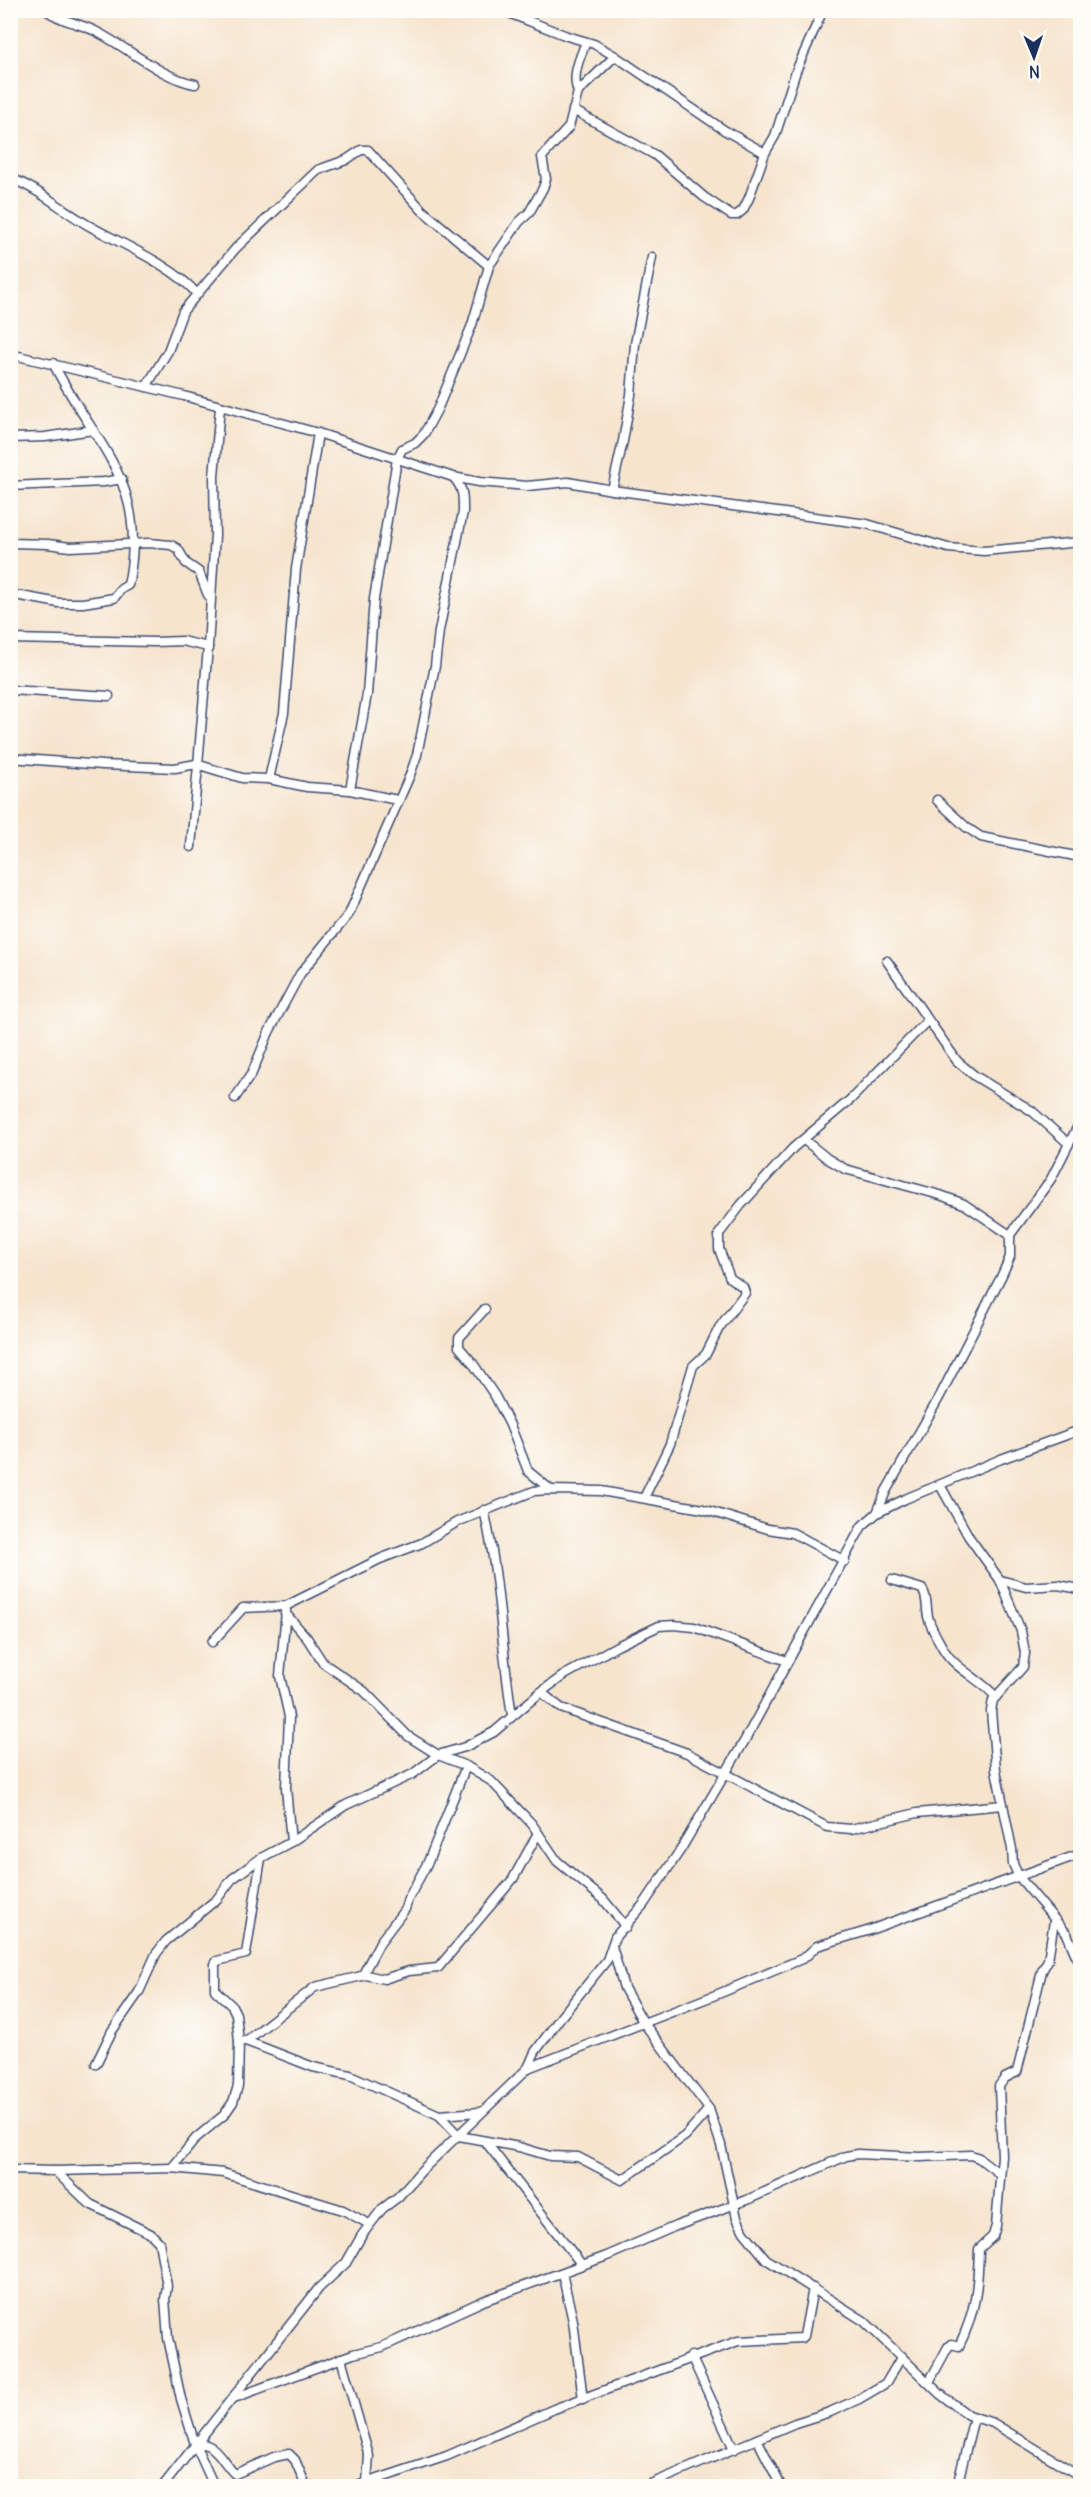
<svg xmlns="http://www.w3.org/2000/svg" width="1091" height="2497" viewBox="0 0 1091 2497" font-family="Delius,sans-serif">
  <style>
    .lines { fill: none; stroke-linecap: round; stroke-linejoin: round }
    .minor-casing { stroke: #3c4a6f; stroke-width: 11 }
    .minor { stroke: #fff; stroke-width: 8 }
  </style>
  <rect width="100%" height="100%" fill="#fdfcf7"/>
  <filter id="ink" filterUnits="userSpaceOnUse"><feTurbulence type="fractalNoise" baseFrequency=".0167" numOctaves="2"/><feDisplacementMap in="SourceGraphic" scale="12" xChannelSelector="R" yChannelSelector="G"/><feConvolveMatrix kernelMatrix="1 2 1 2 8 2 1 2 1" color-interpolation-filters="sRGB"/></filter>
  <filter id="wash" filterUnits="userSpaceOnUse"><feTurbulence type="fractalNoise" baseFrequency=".008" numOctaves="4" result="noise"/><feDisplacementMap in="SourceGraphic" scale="24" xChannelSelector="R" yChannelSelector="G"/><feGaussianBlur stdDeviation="1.35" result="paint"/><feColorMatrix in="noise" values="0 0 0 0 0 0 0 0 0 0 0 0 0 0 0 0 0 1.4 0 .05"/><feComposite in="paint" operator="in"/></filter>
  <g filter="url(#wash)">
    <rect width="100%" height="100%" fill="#f6e4cd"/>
  </g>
  <g filter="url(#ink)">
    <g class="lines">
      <defs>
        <g id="minor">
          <path d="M46,10c16,12 34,13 51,22 31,16 65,46 98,52"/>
          <path d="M501,10l66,26 27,8 21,12 109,74 41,23"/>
          <path d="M578,92c-7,-17 2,-34 8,-50"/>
          <path d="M573,110l82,45 49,42 27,18h6l6,-5 6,-12 16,-45 10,-17 21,-65 27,-61"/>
          <path d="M10,178c29,11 51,31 76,46 33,19 87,41 111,70"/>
          <path d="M10,354l174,42 134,37 135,44 26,5 48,4 41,-4 44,8 255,34 81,24 36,3 96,-9"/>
          <path d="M146,387l22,-36 15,-40 53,-63 82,-78 28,-10 15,-10h7l54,60 67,56"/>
          <path d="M10,438l35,-1 48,-7"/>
          <path d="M10,486l94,-4 18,-3"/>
          <path d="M612,490l11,-49 8,-46 4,-51 17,-87"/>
          <path d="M10,543l38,1 22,3 79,-4 22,2 7,4 8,14 13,9 9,23"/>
          <path d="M10,594l49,9h24l31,-5 7,-9 7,-4c22,-104 -33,-138 -75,-222"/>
          <path d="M10,639l145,3 27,-1 26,6"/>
          <path d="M10,690l99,6"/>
          <path d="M10,758l93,7 72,3 21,-4 46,14 27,1 38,8 43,3 47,10"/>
          <path d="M269,779l15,-66 12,-144 22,-136"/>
          <path d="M350,790l17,-96 7,-95 23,-140 5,-10 13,-6 9,-9 14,-26 34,-83 17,-59 30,-44 10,-9 14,-25 3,-9 -4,-22 27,-30 9,-35 37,-36"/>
          <path d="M937,800l29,27 15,10 99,20"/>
          <path d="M191,847l17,-200 7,-112 -1,-59 6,-69"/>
          <path d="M887,961l70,100 18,15 57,35 36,32"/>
          <path d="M235,1098l17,-25 17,-41 31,-58 49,-60 61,-139 7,-20 18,-89 4,-35 24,-119c0,-14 1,-24 -10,-35"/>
          <path d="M804,1140l24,19 17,10 95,26 24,9 46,31"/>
          <path d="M485,1309l-26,29v9l13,15 23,34 15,29 18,46 23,19"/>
          <path d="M940,1485l29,52 31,43 21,51 4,22 -2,14 -30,33 -2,11 5,59 16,79 1,15 6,13 48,57 13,31"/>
          <path d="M644,1498l26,-54 23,-78 13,-12 13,-26 26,-35 -2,-6 -13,-9 -11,-29v-15l22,-29 52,-57 58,-49 77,-79"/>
          <path d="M484,1510c16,68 17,137 28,205"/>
          <path d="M877,1513l28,-14 96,-40 79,-29"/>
          <path d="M892,1580l30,9c7,10 3,20 7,31 3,10 10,21 15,30 12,20 37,29 52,47"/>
          <path d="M1000,1580l26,7 32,-2 22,4"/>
          <path d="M286,1611l-6,65 9,41 -3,71 5,54"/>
          <path d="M285,1613l22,25 16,25 41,28 44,45 30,19 28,11 25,15 41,43 25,37 46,38 23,28"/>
          <path d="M212,1642l31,-34 43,-2 94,-47 42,-16 35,-21 77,-31 17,-1 50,1 102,18 65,20 25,4 52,28"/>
          <path d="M541,1692l20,16 126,45 140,74 24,2 66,-16 86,-8"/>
          <path d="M612,1946l12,42 19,34 66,87 12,36 16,73 7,14 22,27 98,62 76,73 28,21 25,8 87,53"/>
          <path d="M362,1976l18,-34 25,-33 3,-10 20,-37 38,-96"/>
          <path d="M239,2041h7l67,26 37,8 89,40 20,21 60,11 31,9 28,1 44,23 63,-44 24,-27"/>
          <path d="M246,2041l69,-54 51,-12 18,4 25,-8 29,-3 75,-89 25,-46"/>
          <path d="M96,2064l16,-33 27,-39 17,-38 10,-13 51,-42 15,-20 29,-21 30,-16 55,-37 67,-31 25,-19 27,-8 29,-15 47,-40 22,-16 54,-30 42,-20 15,-1 20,2 93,34"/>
          <path d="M528,2068l195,-76 81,-34 13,-12 50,-15 213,-77"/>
          <path d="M439,2115l41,-3"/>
          <path d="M485,2141l97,124"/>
          <path d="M172,2168l24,-30 28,-23 9,-13 5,-16 1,-45 -3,-27 -4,-8 -17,-16v-26l2,-3 29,-7 15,-96"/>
          <path d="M10,2170l45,1 117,-3 51,5 120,37 26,14"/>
          <path d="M55,2171l35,33 61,30 8,8 8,44 -2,13 3,39 13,61 14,45 19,42"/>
          <path d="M562,2273l11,48 10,78"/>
          <path d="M691,2356l43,93"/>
          <path d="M341,2358l28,98 -2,26"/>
          <path d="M929,2382l19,-35 3,-3 8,2c17,-34 19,-61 20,-97l14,-13 3,-10 6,-70 -3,-70 6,-8 12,-6 25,-101 6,-11 6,-39"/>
          <path d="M234,2398l119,-44 29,-7 101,-46 124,-45 69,-30 73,-27 97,-43 12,-2 62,3 51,-2 8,3 21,16"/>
          <path d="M757,2439l24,47"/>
          <path d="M195,2444c22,-3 27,19 40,30l39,-17 15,-3 6,6 11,26"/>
          <path d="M163,2486l156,-198 27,-25 16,-28 20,-26 16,-12 23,-26 107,-103 7,-16 25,-34 47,-58 8,-23 29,-33 37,-55 64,-109 117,-214 15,-13 9,-22 54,-95 62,-121 8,-18v-22l41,-56 29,-57"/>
          <path d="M357,2486l90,-30 107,-47 184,-68 64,-3 2,-2 9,-48"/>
          <path d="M646,2486l149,-63 35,-11 29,-13 27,-16 16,-27"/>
          <path d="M957,2486l17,-69"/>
        </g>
      </defs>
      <!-- minor casing -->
      <use href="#minor" class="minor-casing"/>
      <!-- minor -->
      <use href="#minor" class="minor"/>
    </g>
  </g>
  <!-- margin -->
  <rect width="1091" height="2497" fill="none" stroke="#fdfcf7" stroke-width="36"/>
  <!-- north arrow -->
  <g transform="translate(1034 57) rotate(178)" stroke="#fdfcf7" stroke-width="4.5" paint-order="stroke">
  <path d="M0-4.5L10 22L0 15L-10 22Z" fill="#1b2f5e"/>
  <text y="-9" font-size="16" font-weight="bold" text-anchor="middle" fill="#1b2f5e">N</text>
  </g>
</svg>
